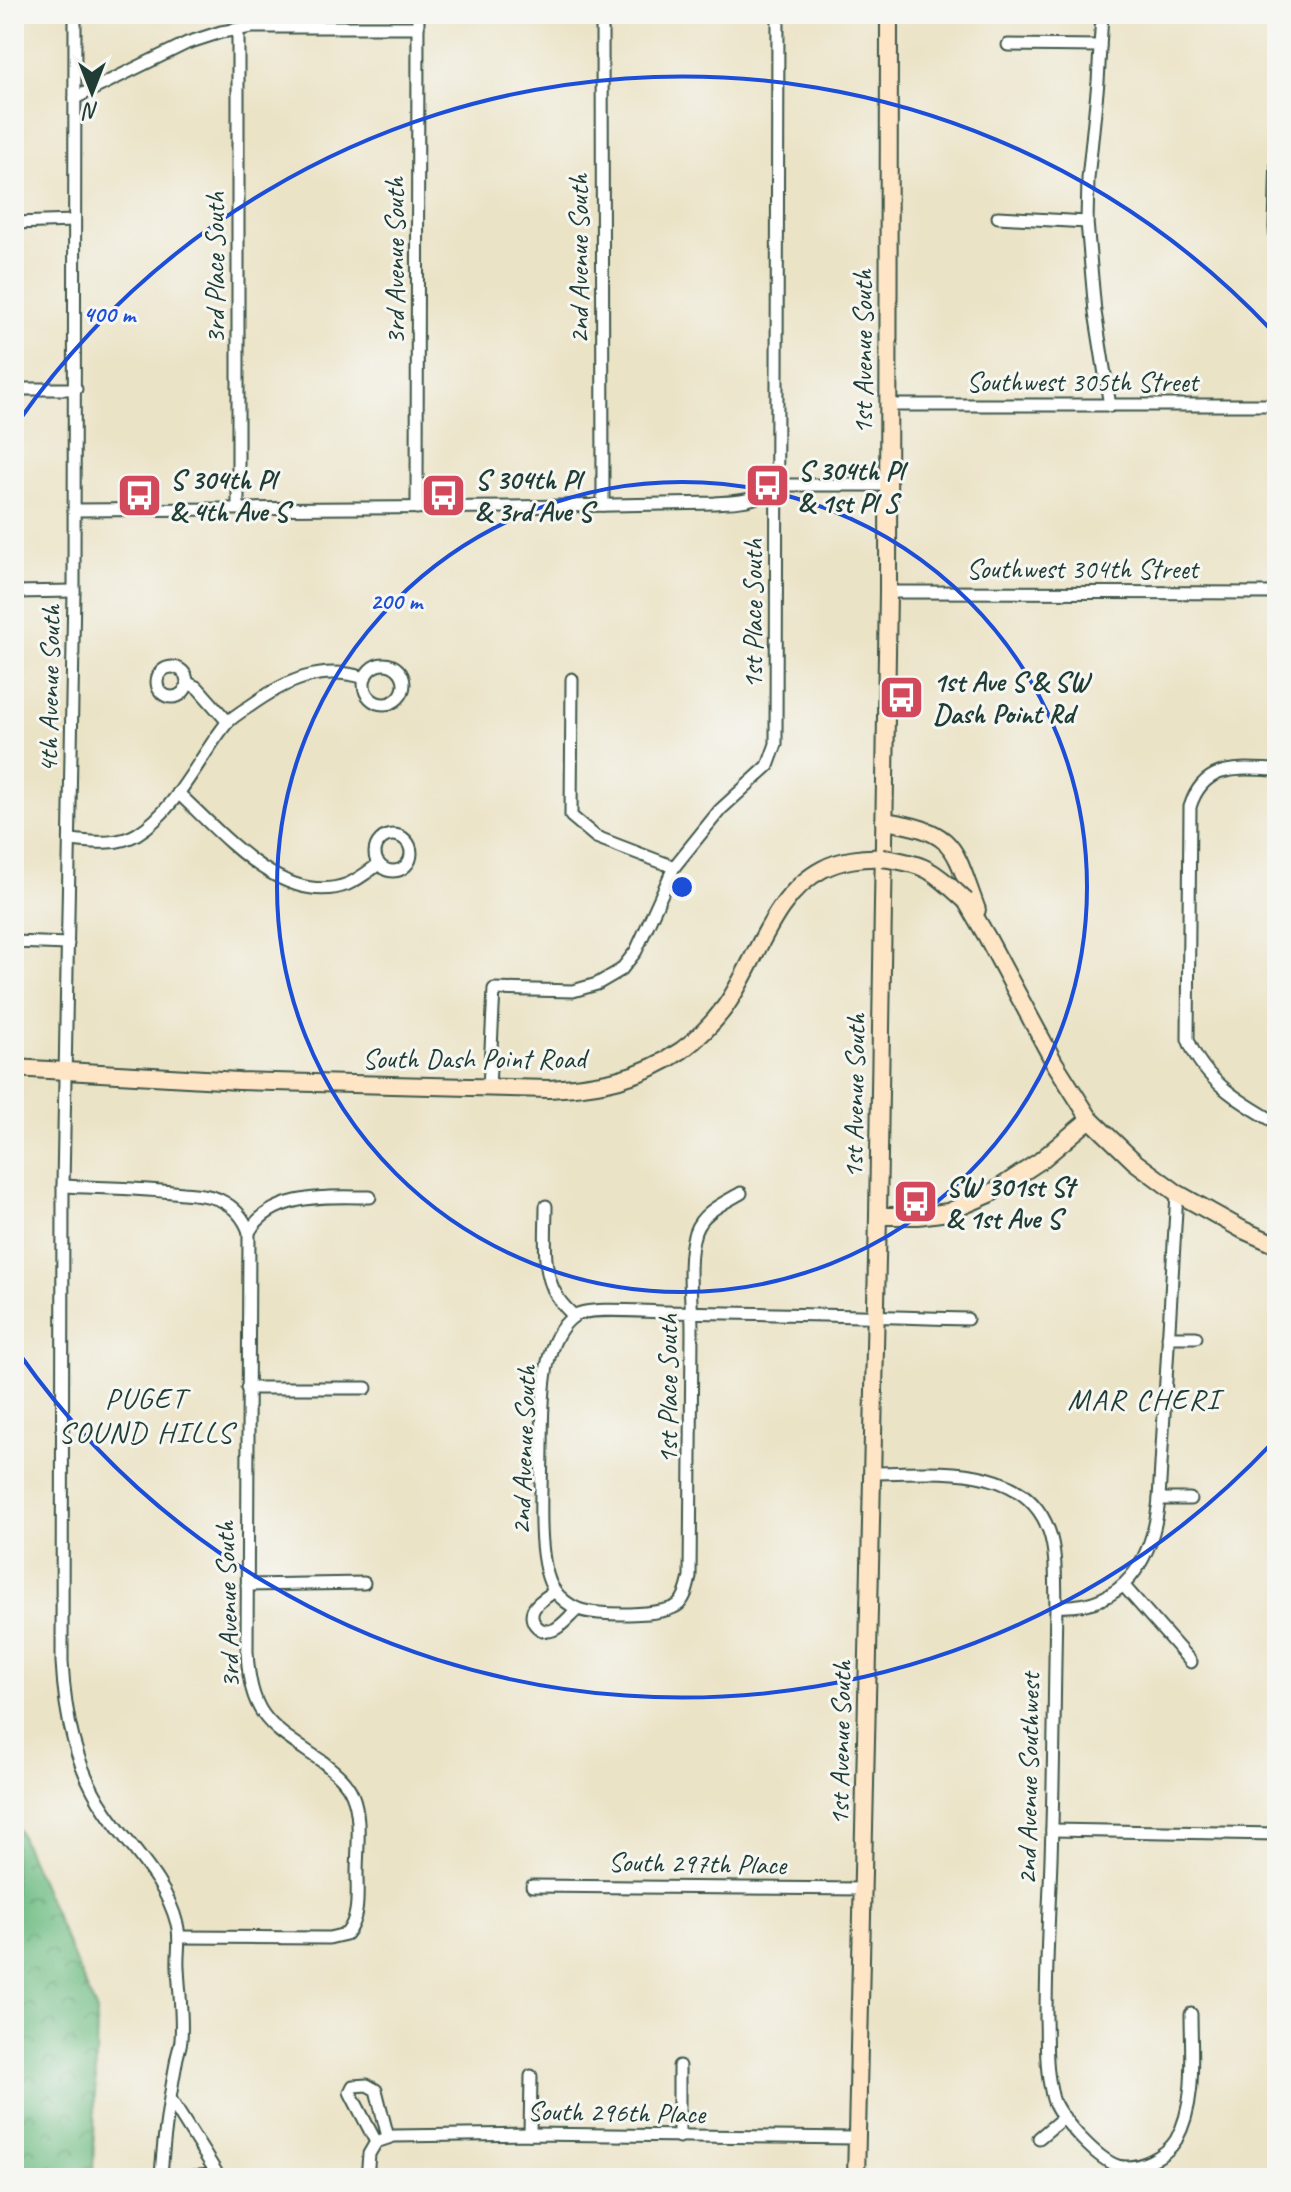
<svg xmlns="http://www.w3.org/2000/svg" width="1291" height="2192" viewBox="0 0 1291 2192" font-family="Caveat,sans-serif">
  <style>
    .forest { fill: url(#forest-crowns); stroke: #487e5d; stroke-width: 2 }
    .lines { fill: none; stroke-linecap: round; stroke-linejoin: round }
    .street-casing { stroke: #3e564a; stroke-width: 15 }
    .secondary-casing { stroke: #3e564a; stroke-width: 20 }
    .street { stroke: #fff; stroke-width: 11 }
    .secondary { stroke: #fde5c5; stroke-width: 16 }
    .secondary-bridge-casing { stroke: #3e564a; stroke-width: 20; stroke-linecap: butt }
    .secondary-bridge { stroke: #fde5c5; stroke-width: 16 }
    .ring { fill: none; stroke: #1d4ed8; stroke-width: 4 }
    .labels { text-anchor: middle; dominant-baseline: central; stroke-width: 6; stroke-linejoin: round; paint-order: stroke }
    .street-label { font-size: 28px; fill: #1f3d34; stroke: #f6f6f2 }
    .poi-label { font-size: 28px; font-weight: bold; fill: #1f3d34; stroke: #f6f6f2; text-anchor: start }
    .neighbourhood-label { font-size: 30px; letter-spacing: 2px; fill: #1f3d34; stroke: #f6f6f2 }
    .centre { fill: #1d4ed8; stroke: #f6f6f2; stroke-width: 4 }
    .ring-label { font-size: 24px; text-anchor: middle; font-weight: bold; fill: #1d4ed8; stroke: #f6f6f2; stroke-width: 6; stroke-linejoin: round; paint-order: stroke }
  </style>
  <defs>
    <pattern id="forest-crowns" width="20" height="18" patternUnits="userSpaceOnUse" patternTransform="scale(2)"><rect width="20" height="18" fill="#72be86"/><path d="M2 6a3 3 0 1 1 6 0M12 15a3 3 0 1 1 6 0" fill="none" stroke="#5d9c6e"/></pattern>
  </defs>
  <rect width="100%" height="100%" fill="#f6f6f2"/>
  <filter id="ink" filterUnits="userSpaceOnUse"><feTurbulence type="fractalNoise" baseFrequency=".0125" numOctaves="2"/><feDisplacementMap in="SourceGraphic" scale="16" xChannelSelector="R" yChannelSelector="G"/><feConvolveMatrix kernelMatrix="1 2 1 2 8 2 1 2 1" color-interpolation-filters="sRGB"/></filter>
  <filter id="wash" filterUnits="userSpaceOnUse"><feTurbulence type="fractalNoise" baseFrequency=".006" numOctaves="4" result="noise"/><feDisplacementMap in="SourceGraphic" scale="32" xChannelSelector="R" yChannelSelector="G"/><feGaussianBlur stdDeviation="1.8" result="paint"/><feColorMatrix in="noise" values="0 0 0 0 0 0 0 0 0 0 0 0 0 0 0 0 0 1.4 0 .05"/><feComposite in="paint" operator="in"/></filter>
  <g filter="url(#wash)">
    <rect width="100%" height="100%" fill="#ebe3c6"/>
    <!-- forest -->
    <path class="forest" d="M14,1820l83,192 -4,166h-79z"/>
  </g>
  <g filter="url(#ink)">
    <g class="lines">
      <defs>
        <g id="street">
          <path d="M75,14l-1,577 -11,595 -1,476c3,54 13,105 44,150 25,37 60,68 71,112 4,15 0,28 1,43 1,24 5,48 3,73 -1,8 -4,15 -5,23 -7,38 -13,77 -15,115"/>
          <path d="M602,14l1,491"/>
          <path d="M1102,14l-4,68 -10,97 -1,43 8,90 15,94"/>
          <path d="M238,29v479"/>
          <path d="M1008,45l92,1"/>
          <path d="M75,98l112,-55 34,-11 31,-5h166"/>
          <path d="M1277,153l-2,74 2,31"/>
          <path d="M998,217l89,5"/>
          <path d="M14,223l60,-2"/>
          <path d="M14,389h62"/>
          <path d="M888,405h389"/>
          <path d="M417,508l1,-494"/>
          <path d="M74,510l437,-3 204,-4c15,-1 31,-1 45,-7 11,-4 19,-9 31,-11h97"/>
          <path d="M14,592l60,-1"/>
          <path d="M888,592l389,1"/>
          <circle cx="384" cy="684" r="20"/>
          <circle cx="172" cy="682" r="15"/>
          <path d="M572,679l-1,137 25,21 78,30"/>
          <path d="M188,683l10,5 30,34"/>
          <path d="M1277,770c-38,-1 -73,-8 -87,37l-2,232c15,41 52,63 89,84"/>
          <path d="M178,793c42,38 105,116 170,91 11,-5 21,-13 31,-20"/>
          <circle cx="393" cy="853" r="18"/>
          <path d="M71,840c22,2 46,6 66,-6 39,-24 61,-75 89,-110 6,-7 16,-13 24,-18 35,-25 71,-42 115,-28"/>
          <path d="M14,942l54,2"/>
          <path d="M489,1088l5,-99 79,2 24,-7 24,-14 15,-19 38,-84 46,-57 48,-44 8,-22 2,-730"/>
          <path d="M63,1186c40,2 81,2 120,7 13,1 26,2 37,7 15,7 24,18 29,32l-2,419c3,68 24,75 76,111 11,9 23,18 29,32 10,23 5,55 5,80 0,20 3,44 -11,60l-17,4 -150,-1"/>
          <path d="M741,1193c-17,10 -39,19 -46,39 -9,28 -3,69 -3,98 -1,83 -1,165 -2,247 -2,9 -4,20 -11,27 -14,13 -84,12 -101,5 -9,-4 -18,-11 -24,-19 -19,-28 -12,-107 -12,-143 1,-38 -3,-106 32,-131 14,-10 71,-4 90,-4 101,1 202,4 303,7"/>
          <path d="M546,1206c0,29 -5,65 11,90 4,8 11,14 17,20"/>
          <path d="M249,1232c24,-40 79,-35 121,-35"/>
          <path d="M1168,1337h28"/>
          <path d="M247,1388h119"/>
          <path d="M872,1473c60,0 152,-13 177,58 8,23 6,51 7,75 -2,93 -2,186 -6,279 -2,44 -4,89 -4,133 1,23 -1,44 4,67 1,5 2,12 4,17 9,19 44,58 64,64 20,5 48,-10 58,-26 21,-37 15,-86 15,-126"/>
          <path d="M1159,1499h31"/>
          <path d="M247,1585l117,-2"/>
          <path d="M1123,1585l68,77"/>
          <path d="M555,1591c-7,5 -16,10 -20,16 -9,12 4,28 18,23 9,-3 17,-15 25,-21"/>
          <path d="M1056,1606c68,4 97,-46 103,-107l18,-306"/>
          <path d="M1052,1830l225,4"/>
          <path d="M532,1886l330,3"/>
          <path d="M679,2066v71"/>
          <path d="M530,2134l1,-58"/>
          <path d="M1039,2138l25,-21"/>
          <path d="M376,2142l18,-6 136,-2 326,4"/>
          <path d="M376,2142l-23,-44 -3,-6 3,-6 14,-1 9,5 12,47"/>
          <path d="M167,2178l45,-3 4,-3 -45,-72"/>
          <path d="M367,2178l2,-24 7,-12"/>
        </g>
        <g id="secondary">
          <path d="M884,821c73,11 69,25 93,89"/>
          <path d="M966,901l21,36 67,125 36,57 45,43 42,31 66,37 34,15"/>
          <path d="M14,1068l225,13 310,8c50,-3 91,-10 133,-39 15,-11 32,-28 43,-43 32,-45 46,-111 98,-138 17,-9 40,-12 59,-11"/>
          <path d="M878,1216h40l30,-4 42,-18 50,-33 50,-42"/>
          <path d="M856,2178l22,-962 10,-624 1,-578"/>
        </g>
      </defs>
      <!-- street casing -->
      <use href="#street" class="street-casing"/>
      <!-- secondary casing -->
      <use href="#secondary" class="secondary-casing"/>
      <!-- street -->
      <use href="#street" class="street"/>
      <!-- secondary -->
      <use href="#secondary" class="secondary"/>
      <defs>
        <path id="secondary-bridge" d="M882,858c46,6 51,13 84,43"/>
      </defs>
      <!-- secondary-bridge casing -->
      <use href="#secondary-bridge" class="secondary-bridge-casing"/>
      <!-- secondary-bridge -->
      <use href="#secondary-bridge" class="secondary-bridge"/>
    </g>
  </g>
  <!-- distance rings -->
  <g class="ring">
    <circle cx="682" cy="887" r="405"/>
    <path d="M1275 1440A811 811 0 0 1 18 1352M18 422A811 811 0 0 1 1275 334"/>
  </g>
  <!-- icons -->
  <defs>
    <symbol id="bus-square" viewBox="-11 -11 22 22"><rect x="-9" y="-9" width="18" height="18" rx="4" fill="#d1495b" stroke="#f6f6f2"/><path d="M-5-6H5V4H4V6H2V4H-2V6H-4V4H-5ZM-3.5-4V0h7V-4ZM-3.5 1.2v1.5H-2V1.2ZM2 1.2v1.5H3.5V1.2Z" fill="#fff"/></symbol>
  </defs>
  <g fill-rule="evenodd">
    <use href="#bus-square" x="742" y="460" width="51" height="51"/>
    <use href="#bus-square" x="114" y="470" width="51" height="51"/>
    <use href="#bus-square" x="418" y="470" width="51" height="51"/>
    <use href="#bus-square" x="876" y="672" width="51" height="51"/>
    <use href="#bus-square" x="890" y="1176" width="51" height="51"/>
  </g>
  <g class="labels">
    <!-- street labels -->
    <g class="street-label">
      <text transform="translate(578 259) rotate(-90)">2nd Avenue South</text>
      <text transform="translate(394 261) rotate(-90)">3rd Avenue South</text>
      <text transform="translate(214 268) rotate(-90)">3rd Place South</text>
      <text transform="translate(862 352) rotate(-90)">1st Avenue South</text>
      <text x="1082" y="381">Southwest 305th Street</text>
      <text x="1082" y="568">Southwest 304th Street</text>
      <text transform="translate(752 614) rotate(-90)">1st Place South</text>
      <text transform="translate(49 689) rotate(-89)">4th Avenue South</text>
      <text x="474" y="1058">South Dash Point Road</text>
      <text transform="translate(854 1096) rotate(-89)">1st Avenue South</text>
      <text transform="translate(667 1389) rotate(-90)">1st Place South</text>
      <text transform="translate(523 1450) rotate(-88)">2nd Avenue South</text>
      <text transform="translate(227 1605) rotate(-92)">3rd Avenue South</text>
      <text transform="translate(840 1743) rotate(-89)">1st Avenue South</text>
      <text transform="translate(1028 1779) rotate(-89)">2nd Avenue Southwest</text>
      <text transform="translate(697 1863) rotate(1)">South 297th Place</text>
      <text transform="translate(616 2112) rotate(1)">South 296th Place</text>
    </g>
    <!-- poi labels -->
    <g class="poi-label">
      <text x="798" y="470">S 304th Pl<tspan x="798" dy="32">&amp; 1st Pl S</tspan></text>
      <text x="170" y="479">S 304th Pl<tspan x="170" dy="32">&amp; 4th Ave S</tspan></text>
      <text x="475" y="479">S 304th Pl<tspan x="475" dy="32">&amp; 3rd Ave S</tspan></text>
      <text x="933" y="681">1st Ave S &amp; SW<tspan x="933" dy="32">Dash Point Rd</tspan></text>
      <text x="946" y="1186">SW 301st St<tspan x="946" dy="32">&amp; 1st Ave S</tspan></text>
    </g>
    <!-- neighbourhood labels -->
    <g class="neighbourhood-label">
      <text x="146" y="1398">PUGET<tspan x="146" dy="34">SOUND HILLS</tspan></text>
      <text x="1144" y="1399">MAR CHERI</text>
    </g>
  </g>
  <circle cx="682" cy="887" r="12" class="centre"/>
  <g class="ring-label">
    <text x="109" y="322">400 m</text>
    <text x="396" y="609">200 m</text>
  </g>
  <!-- margin -->
  <rect width="1291" height="2192" fill="none" stroke="#f6f6f2" stroke-width="48"/>
  <!-- north arrow -->
  <g transform="translate(92 92) rotate(180)" stroke="#f6f6f2" stroke-width="6" paint-order="stroke">
  <path d="M0-6L14 30L0 20L-14 30Z" fill="#1f3d34"/>
  <text y="-12" font-size="22" font-weight="bold" text-anchor="middle" fill="#1f3d34">N</text>
  </g>
</svg>
